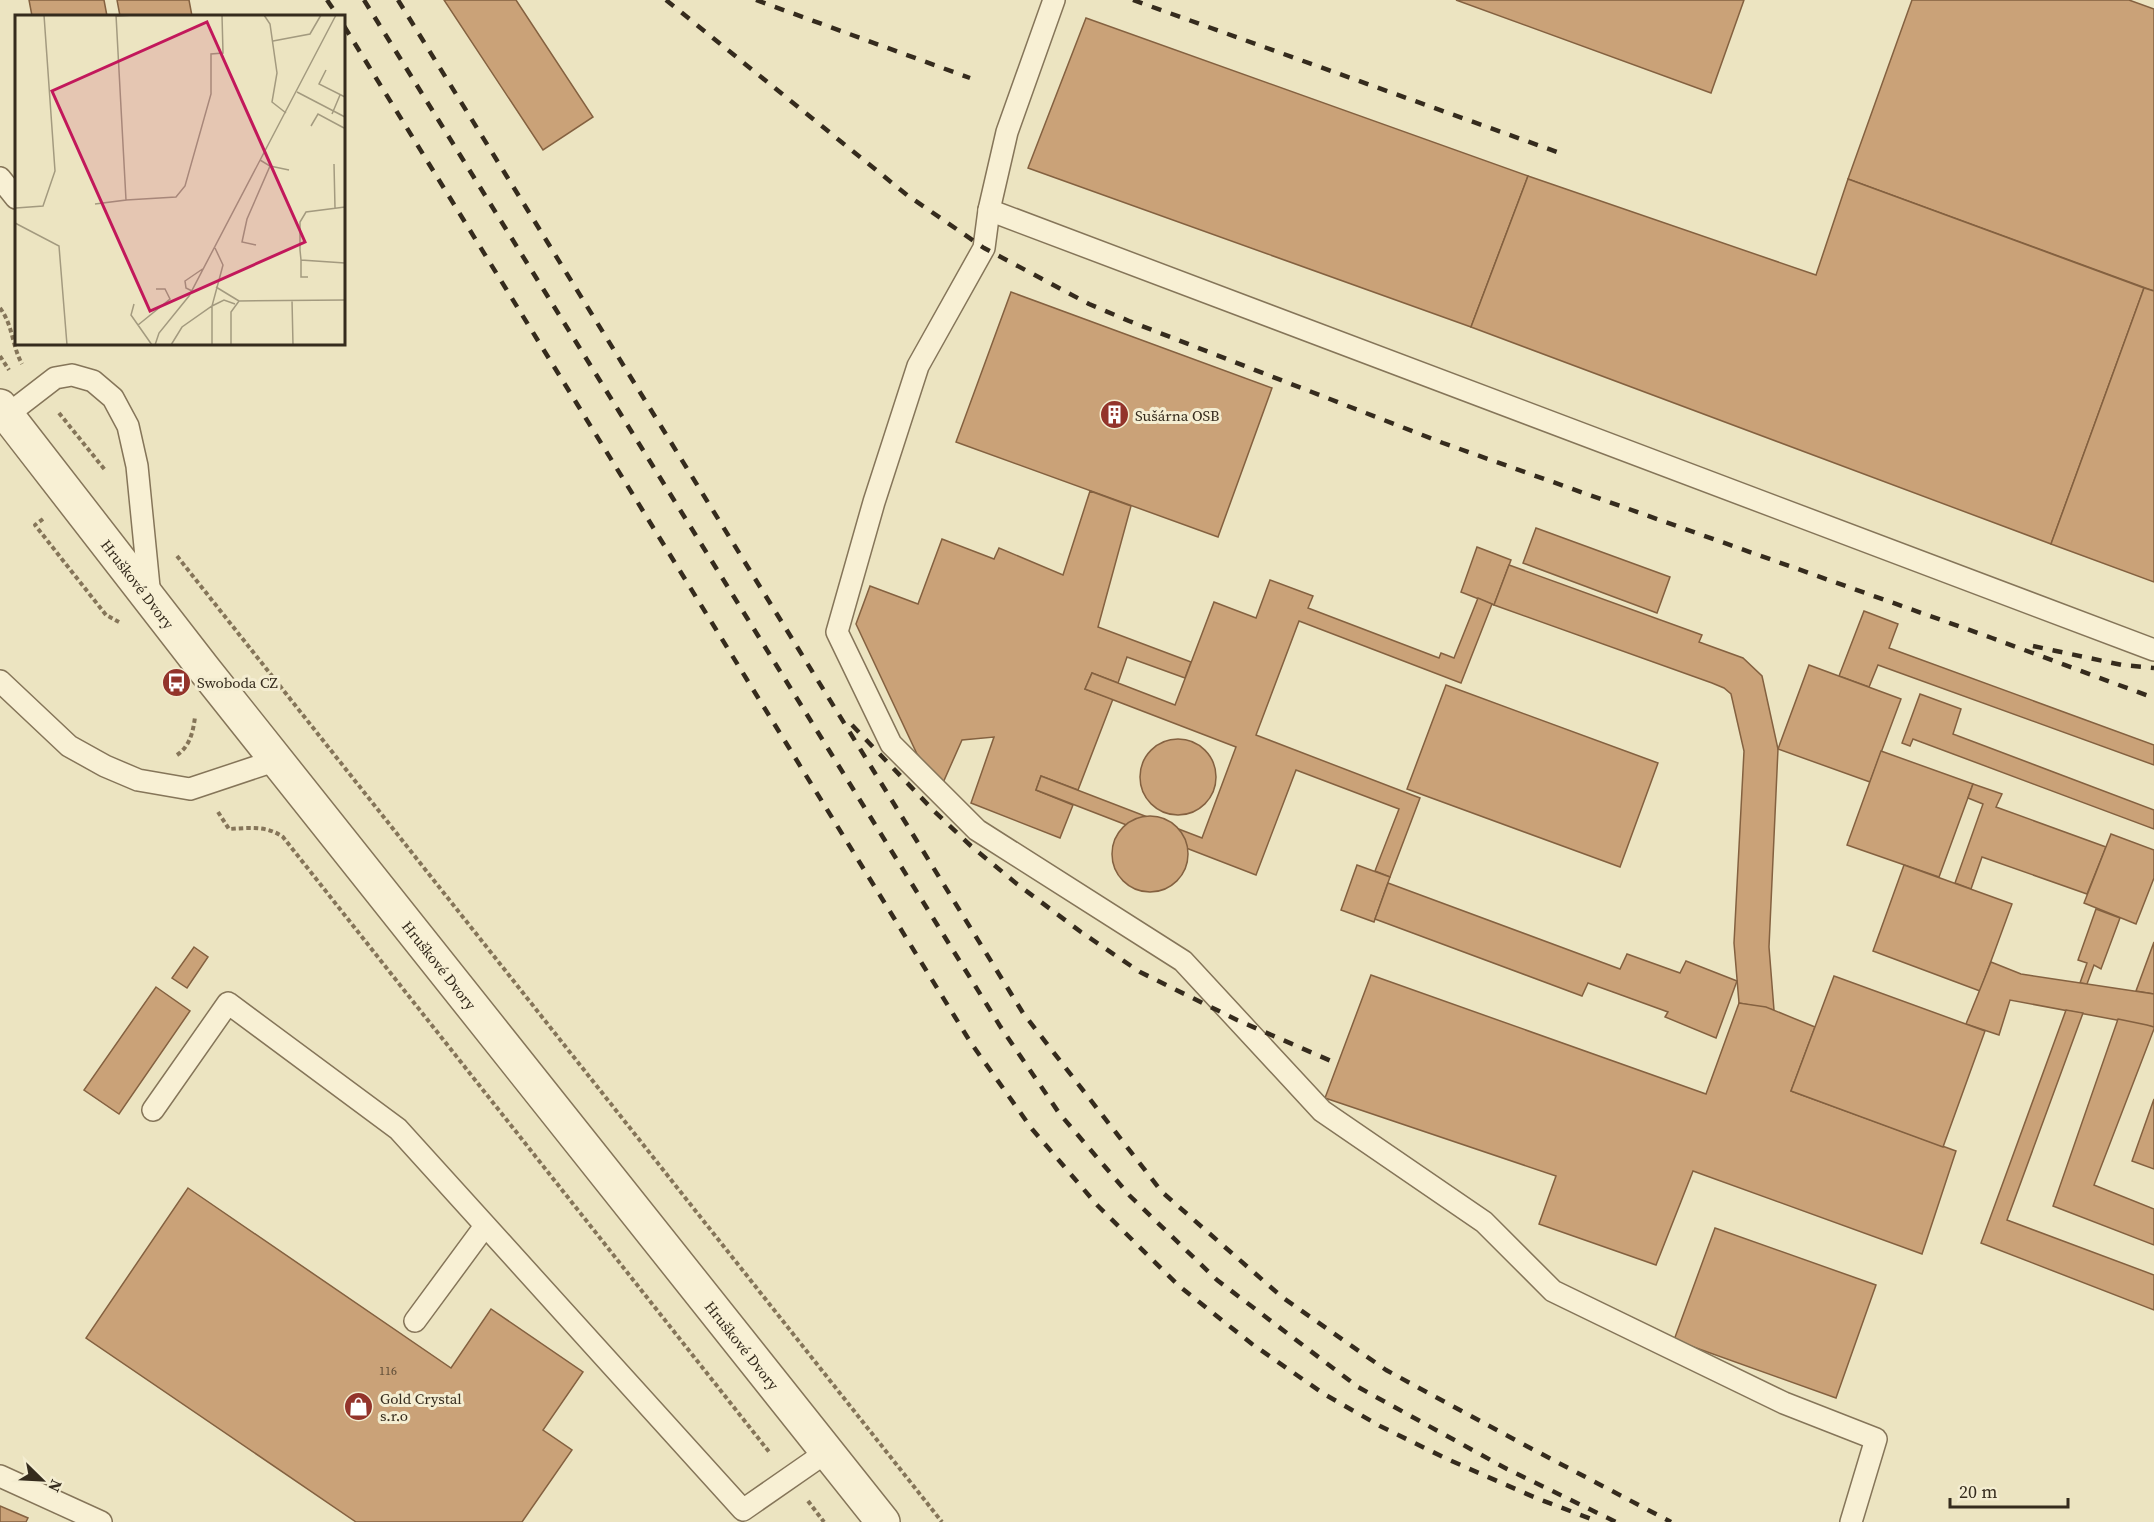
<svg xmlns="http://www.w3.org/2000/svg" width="2154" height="1522" viewBox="0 0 2154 1522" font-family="'Source Serif 4',serif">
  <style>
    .building { fill: #caa278; stroke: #846140; stroke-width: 1.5 }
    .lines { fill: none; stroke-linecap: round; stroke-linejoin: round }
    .service-casing { stroke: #857559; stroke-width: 24 }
    .minor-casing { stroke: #857559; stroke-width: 36 }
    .path { stroke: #857559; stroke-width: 4; stroke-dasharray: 4.5 3; stroke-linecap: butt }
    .service { stroke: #f8f0d4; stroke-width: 21 }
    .minor { stroke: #f8f0d4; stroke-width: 33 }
    .rail { stroke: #352b1d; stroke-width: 4.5; stroke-dasharray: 10 10; stroke-linecap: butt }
    .labels { text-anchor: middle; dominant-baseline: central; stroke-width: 6; stroke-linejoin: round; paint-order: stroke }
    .number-label { font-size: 12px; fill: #5a4934 }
    .poi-label { font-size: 15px; fill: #352b1d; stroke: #f4edd1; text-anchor: start }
    .street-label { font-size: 15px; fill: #352b1d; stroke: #f4edd1 }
    .inset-road { fill: none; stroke: #a39a7f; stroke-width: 1.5 }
    .view { fill: #c2185b; fill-opacity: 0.15; stroke: #c2185b; stroke-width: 3 }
    .inset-edge { fill: none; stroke: #352b1d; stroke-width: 3 }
  </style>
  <rect width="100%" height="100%" fill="#ece4c1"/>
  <!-- building -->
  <g class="building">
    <path d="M29,0h75l3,16h-75z"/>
    <path d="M117,0h72l3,16h-72z"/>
    <path d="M444,0h72l77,117 -50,33z"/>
    <path d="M1456,0h288l-33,93z"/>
    <path d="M1912,0h217l25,9v282l-306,-112z"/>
    <path d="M1086,18l442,158 -57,151 -443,-159z"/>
    <path d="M1528,176l288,99 32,-96 296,109 -93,256 -580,-217z"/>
    <path d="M2144,288l10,3v291l-103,-38z"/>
    <path d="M1011,292l261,96 -54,149 -262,-95z"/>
    <path d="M1090,491l41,15 -33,121 93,35 -6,16 -58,-21 -9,26 -26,-10 -7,16 28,10 -35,91 -37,-14 -5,14 37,15 -13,33 -89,-35 23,-66 -32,3 -20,45 -25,-31 -61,-130 14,-38 48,18 24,-65 52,20 5,-11 64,27z"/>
    <path d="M1536,528l134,49 -13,36 -134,-50z"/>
    <path d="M1477,547l34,13 -17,45 -33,-13z"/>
    <path d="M1509,565l193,70 -3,7 44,16 19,18 16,73 -9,198 5,63 -35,-7 -5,-60 10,-192 -13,-57 -7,-6 -12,-5 -218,-78z"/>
    <path d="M1270,580l43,16 -5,12 131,50 2,-5 13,5 24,-60 14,6 -31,79 -162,-62 -43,114 164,63 -30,79 -15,-6 24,-62 -103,-39 -40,105 -220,-85 5,-14 161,62 34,-91 -151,-58 7,-16 83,32 39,-103 42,16z"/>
    <path d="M1864,611l34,13 -9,24 265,97v20l-276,-100 -9,22 -30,-11z"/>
    <path d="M1809,665l92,34 -31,83 -92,-33z"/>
    <path d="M1446,685l212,78 -38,104 -213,-78z"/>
    <path d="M1920,694l41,15 -8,25 201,76v19l-241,-90 -3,7 -8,-3z"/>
    <circle cx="1178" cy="777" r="38"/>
    <path d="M1881,751l92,33 -34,93 -92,-32z"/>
    <path d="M1973,784l29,10 -6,13 110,40 -19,47 -105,-37 -11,32 -16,-6 28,-79 -15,-6z"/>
    <circle cx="1150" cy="854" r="38"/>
    <path d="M2111,834l43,16v28l-18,46 -52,-21z"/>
    <path d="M1357,865l33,12 -16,45 -33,-12z"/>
    <path d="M1904,865l108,39 -32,87 -107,-40z"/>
    <path d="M1388,883l232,86 7,-15 53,19 6,-12 51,20 -21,57 -51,-21 3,-5 -55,-20 -25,-9 -6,13 -207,-77z"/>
    <path d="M2096,909l24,9 -19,51 -7,-4 -7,19 -7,-1 7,-20 -9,-3z"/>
    <path d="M2154,942v52l-18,-3z"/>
    <path d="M194,947l14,10 -21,31 -15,-10z"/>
    <path d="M1991,962l30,12 133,20v33l-144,-27 -11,35 -33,-11z"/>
    <path d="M1371,975l335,119 33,-91 27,4 49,20 -24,64 165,60 -34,103 -229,-83 -37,94 -117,-41 17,-48 -231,-78z"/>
    <path d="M1834,976l151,55 -42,116 -152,-56z"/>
    <path d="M156,987l34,24 -71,103 -35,-24z"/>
    <path d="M2066,1010l17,3 -76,207 147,55v35l-173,-67z"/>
    <path d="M2118,1019l29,6 7,2v2l-60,156 60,24v36l-101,-39z"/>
    <path d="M2154,1099v70l-22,-8z"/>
    <path d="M188,1188l263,180 40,-59 92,63 -40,58 29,20 -50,72h-166l-270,-184z"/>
    <path d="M1715,1228l161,57 -40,113 -162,-58z"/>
    <path d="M0,1506l28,12 -2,4h-26z"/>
  </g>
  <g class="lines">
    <defs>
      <g id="service">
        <path d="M1054,0l-47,132 -18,78 1165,440"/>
        <path d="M0,178l16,20"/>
        <path d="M989,210l-5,38 -66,118 -44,136 -37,130 54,112 86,86 206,131 139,150 162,111 69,69 231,112 92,36 -25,83"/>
        <path d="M7,415l48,-37 17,-3 21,6 20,17 15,28 9,40 13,131"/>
        <path d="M0,681l69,65 36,20 33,14 52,9 87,-29"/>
        <path d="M153,1110l75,-107 170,126 345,381 85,-59"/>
        <path d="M415,1321l70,-95"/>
        <path d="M0,1476l101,46"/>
      </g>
      <g id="minor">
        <path id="s1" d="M0,406l204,263 679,853"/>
      </g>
    </defs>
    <!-- service casing -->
    <use href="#service" class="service-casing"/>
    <!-- minor casing -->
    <use href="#minor" class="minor-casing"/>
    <!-- path -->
    <g class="path">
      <path d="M0,308c13,17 12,38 22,56"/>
      <path d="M0,356l9,14"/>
      <path d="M59,413l46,57"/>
      <path d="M43,519l-8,6 71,90 13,7"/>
      <path d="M177,556l765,966"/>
      <path d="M177,755c13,-9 16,-23 18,-38"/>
      <path d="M218,812l11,17c19,-1 37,-4 54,8l487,616"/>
      <path d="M808,1501l16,21"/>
    </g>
    <!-- service -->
    <use href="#service" class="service"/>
    <!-- minor -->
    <use href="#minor" class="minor"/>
    <!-- rail -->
    <g class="rail">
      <path d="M327,0l11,16"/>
      <path d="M364,0l636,1026 59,87 71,83 87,84 141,107 149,82 109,53"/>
      <path d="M398,0l625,1013 139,179 120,105 104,73 131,71 154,81"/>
      <path d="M666,0l241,195 77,53 105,56 40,17 314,122 549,195 162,60"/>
      <path d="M756,0l214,78"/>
      <path d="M1133,0l424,152"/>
      <path d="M344,26l627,1017 61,86 66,77 81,80 73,58 72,50 56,32 67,33 89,39 58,22"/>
      <path d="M2033,646l89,19 32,3"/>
      <path d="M852,725l81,85 38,36 46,38 64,48 59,40 97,48 94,41"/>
    </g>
  </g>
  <!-- icons -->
  <defs>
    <symbol id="building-disc" viewBox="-11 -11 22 22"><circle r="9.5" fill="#93342b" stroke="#f4edd1"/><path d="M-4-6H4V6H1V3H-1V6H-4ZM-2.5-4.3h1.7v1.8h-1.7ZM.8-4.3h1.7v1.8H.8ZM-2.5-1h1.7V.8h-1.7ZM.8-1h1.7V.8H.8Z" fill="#fff"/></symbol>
    <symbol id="bus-disc" viewBox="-11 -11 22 22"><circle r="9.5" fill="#93342b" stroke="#f4edd1"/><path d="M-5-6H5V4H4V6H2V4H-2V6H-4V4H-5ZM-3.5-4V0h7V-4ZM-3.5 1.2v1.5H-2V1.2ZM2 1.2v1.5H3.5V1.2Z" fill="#fff"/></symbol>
    <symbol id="shop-disc" viewBox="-11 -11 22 22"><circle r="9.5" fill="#93342b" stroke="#f4edd1"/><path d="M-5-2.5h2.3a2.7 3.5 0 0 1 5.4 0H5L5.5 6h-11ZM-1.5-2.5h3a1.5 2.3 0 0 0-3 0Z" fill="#fff"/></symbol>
  </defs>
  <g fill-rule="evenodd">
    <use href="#building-disc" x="1098" y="398" width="33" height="33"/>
    <use href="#bus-disc" x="160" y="666" width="33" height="33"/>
    <use href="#shop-disc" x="342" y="1390" width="33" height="33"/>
  </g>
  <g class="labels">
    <!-- number labels -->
    <g class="number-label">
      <text x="388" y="1371">116</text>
    </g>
    <!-- poi labels -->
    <g class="poi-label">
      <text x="1135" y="415">Sušárna OSB</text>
      <text x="197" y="682">Swoboda CZ</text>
      <text x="380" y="1398">Gold Crystal<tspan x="380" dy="17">s.r.o</tspan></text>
    </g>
    <!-- street labels -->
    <g class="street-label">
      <text stroke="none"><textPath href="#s1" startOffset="225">Hruškové Dvory</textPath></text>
      <text stroke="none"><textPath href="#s1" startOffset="711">Hruškové Dvory</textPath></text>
      <text stroke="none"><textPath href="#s1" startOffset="1197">Hruškové Dvory</textPath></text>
    </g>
  </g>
  <!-- overview -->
  <g transform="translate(15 15)">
    <rect width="330" height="330" fill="#ece4c1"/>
    <path class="inset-road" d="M249,0l6,9 7,49 -5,29 14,11M101,1l18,-1M258,26l37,-7 11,-19M311,55l-7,14 26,13M282,77l48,25M317,99l8,-19M296,111l7,-12 26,14M319,149l1,44M255,151l19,4M111,185l50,-3 9,-11 26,-92v-40l12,-1 -1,-38M80,189l31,-4 -10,-185M330,192l-39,5 -6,10v28l1,10 44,3M1,193l27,-2 12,-35 -11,-156M0,208l44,23 8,99M241,230l-14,-3 5,-23 23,-53 -10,-6M286,245v17h7M201,272l23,14M177,276l-6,-3 -1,-7 19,-13M277,285l1,45M119,289l-3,11 21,30M123,310l32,-26 -5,-10h-9M140,330l4,-12 30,-37 147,-281M156,330l11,-18 30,-21 12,-6 11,4M197,330v-39l11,-41 -8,-17M216,330v-33l8,-11 106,-1"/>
    <path class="view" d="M192,7l98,220 -155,69 -98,-220z"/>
    <rect width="330" height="330" class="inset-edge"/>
  </g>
  <!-- north arrow -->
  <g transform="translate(42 1480) rotate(114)" stroke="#f4edd1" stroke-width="4.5" paint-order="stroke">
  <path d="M0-4.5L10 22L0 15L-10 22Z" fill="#352b1d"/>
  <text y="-9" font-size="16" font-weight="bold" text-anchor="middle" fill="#352b1d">N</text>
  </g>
  <!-- scale -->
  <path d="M1950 1498v9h118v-9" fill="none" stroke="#352b1d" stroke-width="3"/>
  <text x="1959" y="1498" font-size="18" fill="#352b1d" stroke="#f4edd1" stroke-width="4.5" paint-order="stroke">20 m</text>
</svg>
